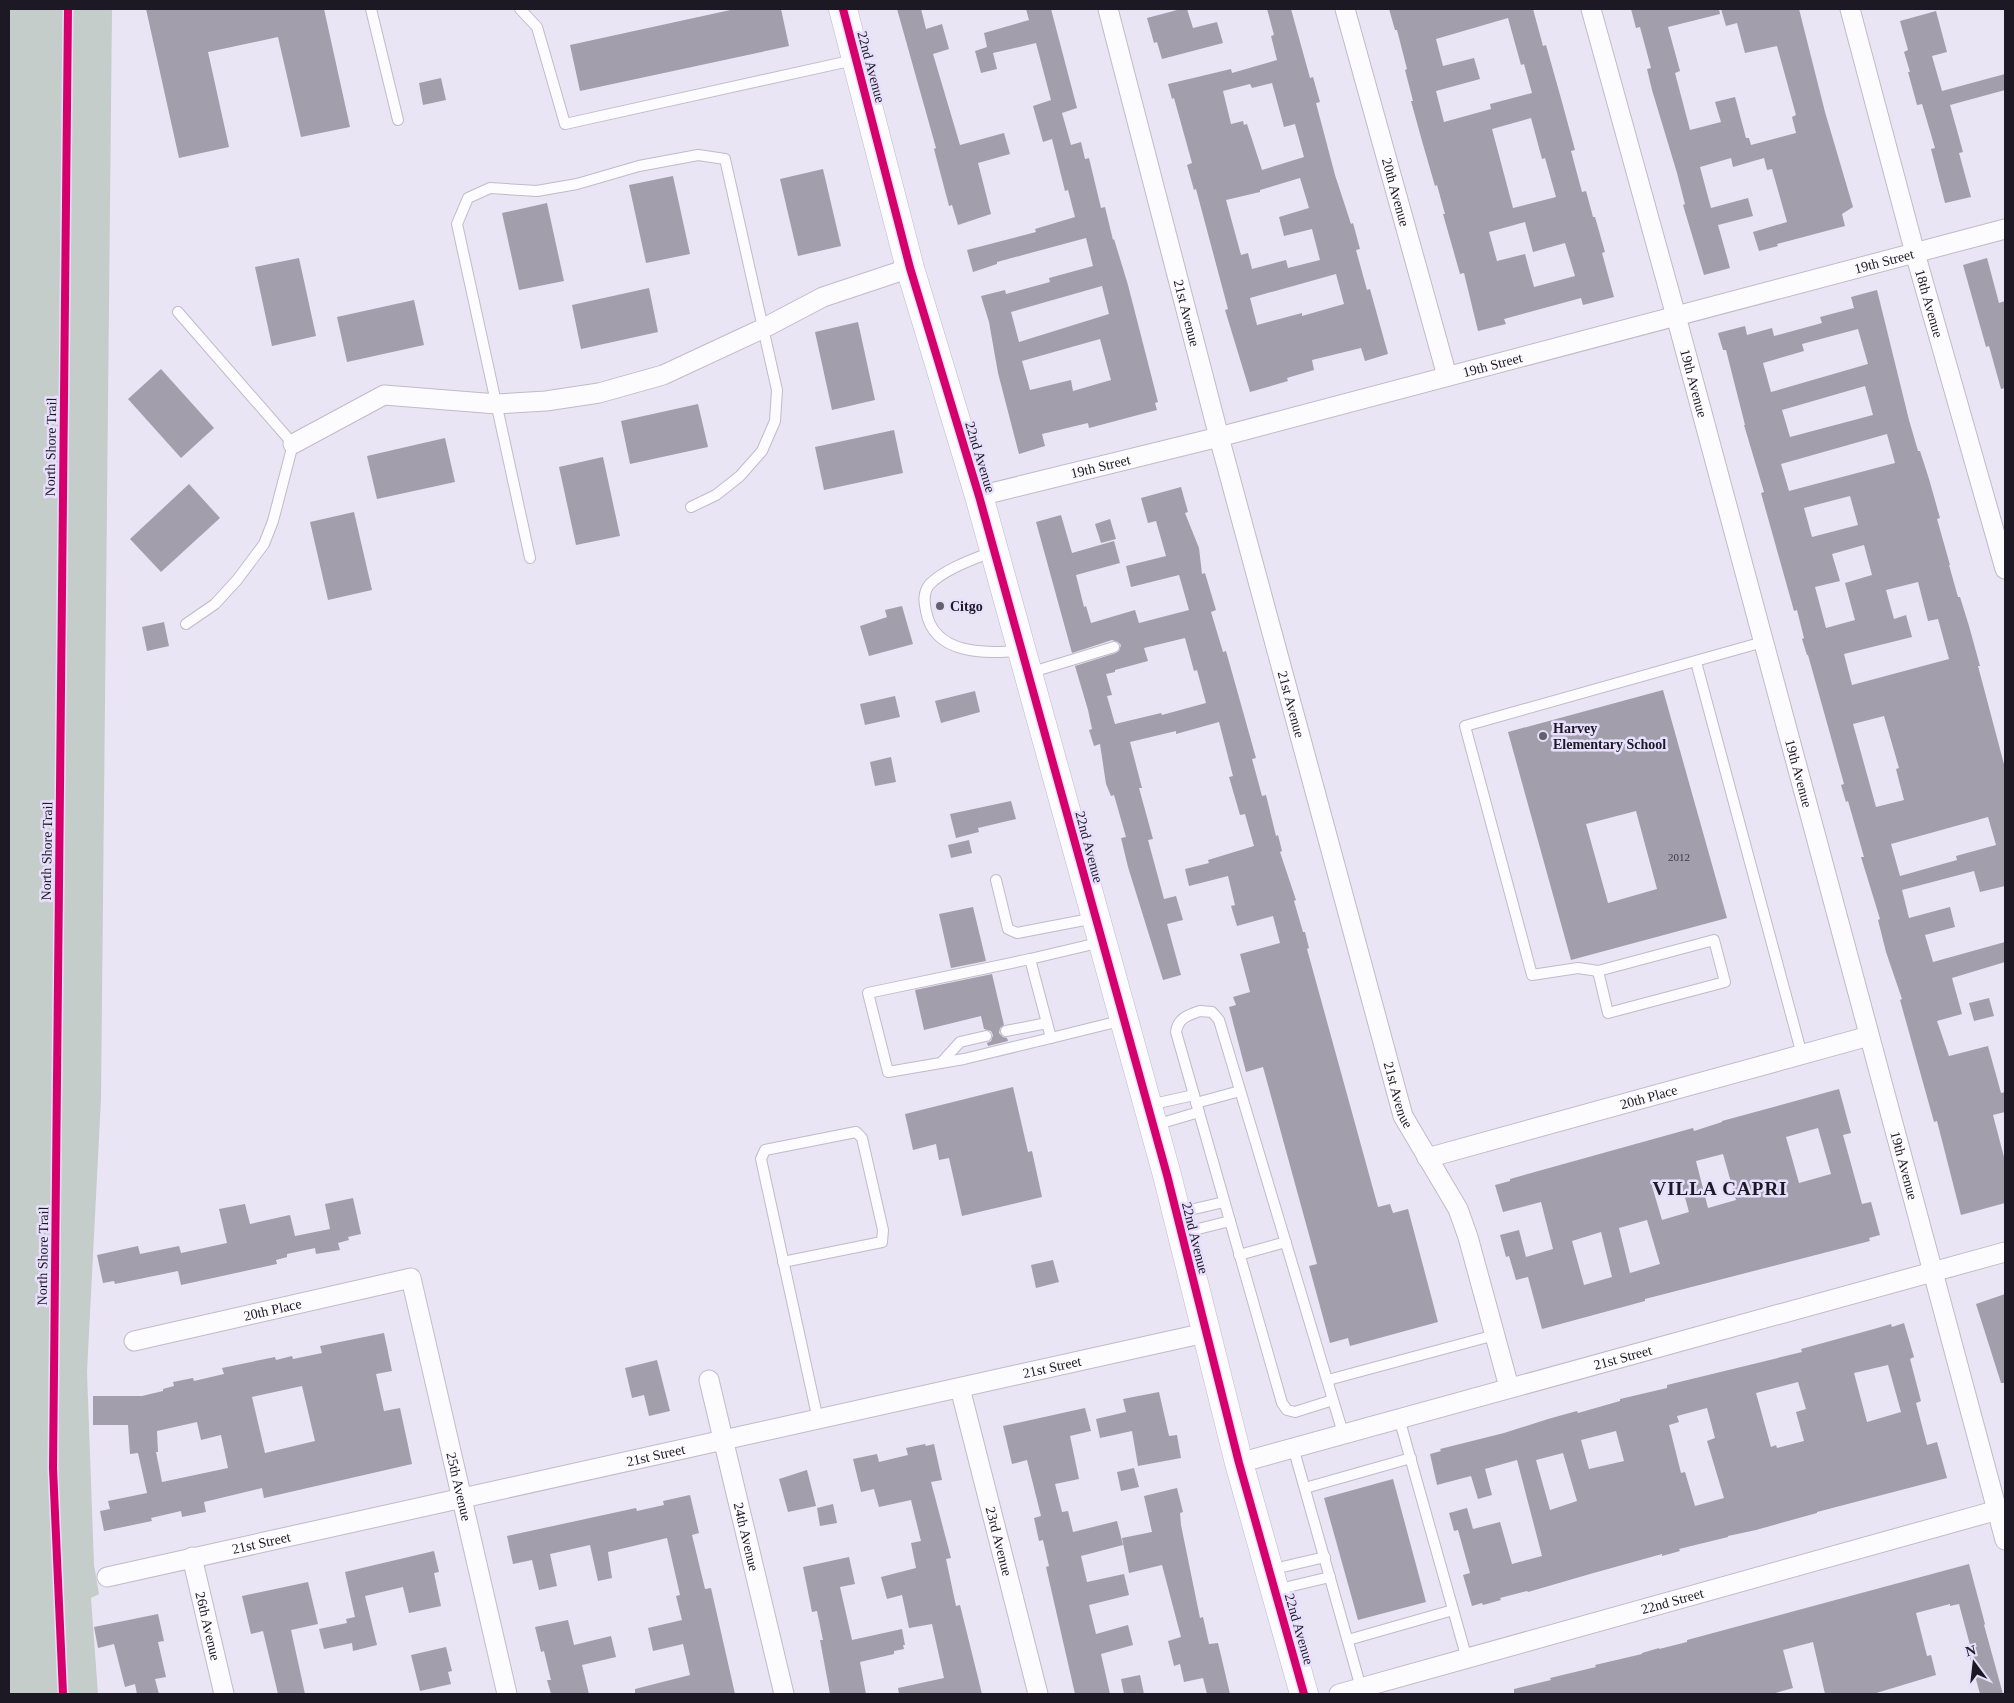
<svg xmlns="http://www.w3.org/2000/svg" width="2014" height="1703" viewBox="0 0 2014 1703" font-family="Georgia,serif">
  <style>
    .green { fill: #c4cdc9 }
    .building { fill: #a29eab; fill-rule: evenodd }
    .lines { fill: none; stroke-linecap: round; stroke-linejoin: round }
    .lane-casing { stroke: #bfbbc8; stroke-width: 12 }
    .street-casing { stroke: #bfbbc8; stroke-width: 21 }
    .secondary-casing { stroke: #bfbbc8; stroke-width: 29 }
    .lane { stroke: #fcfbfe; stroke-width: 10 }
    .street { stroke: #fcfbfe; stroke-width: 19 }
    .secondary { stroke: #fcfbfe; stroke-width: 28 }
    .cycleway-casing { stroke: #e7dffb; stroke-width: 11 }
    .cycleway { stroke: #d6006c; stroke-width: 8 }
    .poi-dot { fill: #64606d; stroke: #e7dffb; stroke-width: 2 }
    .labels { text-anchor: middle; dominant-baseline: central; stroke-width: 5; stroke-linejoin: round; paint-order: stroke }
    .number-label { font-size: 11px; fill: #3e3a46 }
    .street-label { font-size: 14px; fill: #1c1824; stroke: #e7dffb }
    .poi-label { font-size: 14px; font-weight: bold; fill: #1c1824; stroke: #e7dffb; text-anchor: start }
    .district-label { font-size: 19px; font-weight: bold; letter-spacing: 1px; fill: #1c1824; stroke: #e7dffb }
  </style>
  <rect width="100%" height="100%" fill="#eae5f5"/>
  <!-- green -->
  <path class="green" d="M9,9h103l-11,1090 -14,273 7,193 5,29 -8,4 7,96h-89z"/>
  <!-- building -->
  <g class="building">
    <path d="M146,9h178l26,118 -49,10 -23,-100 -70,15 21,95 -50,11z"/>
    <path d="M735,9h46l8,37 -209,45 -10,-46z"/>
    <path d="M897,9h24l5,20 16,-5 7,25 -16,5 27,91 44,-12 6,21 -32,9 13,51 -33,11 -6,-20 -3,1 -15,-57 2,-1z"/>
    <path d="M1026,9h25l26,99 -15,5 9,32 10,-3 4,17 4,-1 12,50 4,-1 8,33 1,-1 14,46 30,117 -3,1 2,7 -68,18 -1,-5 -46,11 3,12 -26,8 -21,-81 -9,-51 -8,-26 24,-6 1,4 44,-12 -1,-4 44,-12 -7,-28 -89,24v2l-24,8 -6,-22 69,-18 -1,-3 40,-12 -7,-27 -3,1 -13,-52 -9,3 -10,-36 18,-6 -15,-57 -43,10 4,16 -16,4 -6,-22 12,-4 -3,-14 45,-13zM1102,286l7,28 -90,28 -8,-30zM1100,339l11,41 -38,11 -2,-11 -41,10 -8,-29z"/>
    <path d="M1181,9h6l6,19 24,-6 6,21 -61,16 -5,-17 -3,1 -7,-25z"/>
    <path d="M1267,9h24l19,69 3,-1 7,25 -4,1 19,72 16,49 2,-1 7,26 -4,1 11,40 3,-1 18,65 -23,7 -4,-13 -49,12 2,10 -27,8 1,3 -38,11 -25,-82 3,-1 -32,-120 -2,1 -7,-25 5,-2 -18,-65 -2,1 -4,-15 63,-15 1,4 45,-13 -6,-24 3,-1zM1272,83l12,44 11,-3 9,33 -42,13 -15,-46 -3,1 -1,-4 -12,3 -8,-33 27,-7 2,4zM1300,178l9,30 -30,9 5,19 28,-7 8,31 -32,8 -2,-8 -34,9 -4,-16 -7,2 -15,-55 34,-8v-2zM1336,274l8,30 -42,12v-3l-45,12 -7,-27z"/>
    <path d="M1389,9h144l10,37 3,-1 16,57 13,48 -4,1 11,41 4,-1 7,26h2l10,35 -3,1 12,44 -31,8 -2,-7 -77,21 2,5 -28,7 -14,-58 -4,1 -17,-60h2l-8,-29 -2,1 -13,-45 -11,-40h2l-8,-31 2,-1 -10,-39h-2zM1508,18l13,47 3,-1 8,29 -42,11 1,5 -47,13 -8,-31 44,-12 -6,-21 -31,8 -7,-27zM1531,118l11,41 3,-1 11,39 -43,11 -21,-79zM1525,222l8,30 32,-9 10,33 -41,11 -9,-33 -28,7 -8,-29z"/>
    <path d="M1631,9h88l1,5 -52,13 12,44 -5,2 15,57 31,-8 -6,-20 20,-5 11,41h3l2,7 45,-12 -4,-16 4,-2 -19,-69 -32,7 -8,-30 -11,3 -5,-17h78l26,103 28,95 -11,7 3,12 -68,18 1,2 -19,5 -6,-19 34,-10 -15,-53 -5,1 -3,-12 -31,9 -2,-9 -31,9 11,41 37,-10 5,18 -35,9 12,43 -26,7 -21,-70 2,-1 -8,-31 -25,-83 -5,-21 4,-1 -11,-41 -4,1z"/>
    <path d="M1936,11l11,41 -15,4 10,35 63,-17v16l-55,15 13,47 -4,1 12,44 -26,6 -14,-54 4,-1 -13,-44 -5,1 -9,-33h2l-6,-20 4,-2 -8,-29z"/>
    <path d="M441,78l5,22 -23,5 -4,-22z"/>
    <path d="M823,169l18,77 -43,10 -18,-77z"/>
    <path d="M673,176l17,78 -44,9 -17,-78z"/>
    <path d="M547,203l17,78 -45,9 -17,-77z"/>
    <path d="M299,258l17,78 -44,10 -17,-79z"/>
    <path d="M1987,258l12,45 6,-2v87l-4,1 -12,-43 -3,1 -23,-82z"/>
    <path d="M649,288l9,44 -77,17 -9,-44z"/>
    <path d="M1877,290l32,130 9,31h2l9,28 11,39 -3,1 13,46h-1l9,32h2l9,29 11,40h-2l27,102v118l-25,6 -6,-21 -72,19 7,28 41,-11 5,20 -30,8 8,27 72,-20v20l-53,16 10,36 -25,7 12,35 39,-10 13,47 4,-1v20l-12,3 12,46v42l-44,12 -24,-94 -3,1 -34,-122 2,-1 -16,-47 -8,-32 2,-1 -19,-62h3l-16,-56 -2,1 -5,-17 3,-1 -36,-129h-1l-5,-16 2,-1 -7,-28 -3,1 -33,-118 3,-1 -20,-67h1l-19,-75h-3l-5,-17 27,-7 2,9 25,-7 2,8 48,-13 -2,-6 34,-9 -3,-11zM1858,329l10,35 -97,28 -8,-29 41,-12 -2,-7zM1865,386l8,29 -83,22 -8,-27zM1887,434l8,29 -106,28 -8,-27zM1850,496l8,29 -46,12 -8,-29zM1864,545l8,30 -27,8 10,37 -29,8 -11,-41 25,-6 -8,-27zM1918,582l10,39 10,-2 11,40 -97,26 -8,-31 68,-17 -6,-22 -12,4 -8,-29zM1884,716l15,52 -3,1 8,31 -28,7 -23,-83zM1988,817l8,28 -40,11 1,4 -57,16 -9,-32z"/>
    <path d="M414,300l10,45 -77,17 -10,-45z"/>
    <path d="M858,322l17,78 -43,10 -17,-78z"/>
    <path d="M161,369l53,59 -33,30 -53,-59z"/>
    <path d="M698,404l10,43 -78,17 -9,-43z"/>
    <path d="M894,430l9,43 -79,17 -9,-43z"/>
    <path d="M445,438l10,44 -78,17 -10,-43z"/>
    <path d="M603,457l17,79 -44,9 -17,-78z"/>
    <path d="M189,484l31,34 -59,54 -31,-33z"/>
    <path d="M1181,487l7,25 -3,1 14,35 3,26 3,-1 11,37 -5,2 12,40 3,-1 30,107 -4,1 10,37 4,-1 10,41 2,-1 4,16 -2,1 16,48 -2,1 9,31h2l4,16 -2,1 71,258 12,-3 3,9 15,-4 30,113 -88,24 -2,-8 -18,5 -21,-77 8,-2 -54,-197 -17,5 -17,-65 7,-2 -3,-8 17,-5 -10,-38 40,-11 -7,-27 -36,10 -6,-20 4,-1 -7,-29 -39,10 -4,-17 24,-6 -1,-3 46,-14 -9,-32 -5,1 -11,-38 4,-1 -14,-54 -43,12v-3l-46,11 12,46h-3l14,51 -5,1 16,59 12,-3 7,24 -16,4 14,51 -18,5 -35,-113 -7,-29 5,-1 -12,-42 -3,1 -5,-12 -6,-40 -6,2 -5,-16 3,-1 -4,-19 -13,-44 41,-13 3,-2 2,-6 -3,-3 -6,-2 -40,13 -36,-131 25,-7 11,38 42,-12 6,22 -44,12 8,32 2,-1 5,17 44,-13 4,13 50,-13 -10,-35 -48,12 -5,-21 40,-10 -10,-35 -8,2 -7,-25zM1185,638l9,33 3,-1 9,33 -44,12 -1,-2 -46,11 -8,-28 5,-1 -6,-21 9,-2v-2l33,-9 -4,-13z"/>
    <path d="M354,512l18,78 -44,10 -18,-78z"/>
    <path d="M1110,519l6,20 -15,4 -6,-19z"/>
    <path d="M902,606l11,38 -44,12 -9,-30 27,-9 -2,-7z"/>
    <path d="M164,622l5,24 -22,5 -5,-24z"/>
    <path d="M1663,690l64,228 -156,42 -63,-228zM1636,811l21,78 -49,14 -22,-79z"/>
    <path d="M975,691l5,21 -39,11 -6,-22z"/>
    <path d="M895,696l5,21 -35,8 -5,-21z"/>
    <path d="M891,757l5,25 -21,4 -5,-24z"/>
    <path d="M1011,801l5,18 -38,9 1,4 -23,6 -6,-24z"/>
    <path d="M969,840l3,13 -21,5 -3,-13z"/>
    <path d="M973,907l13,54 -35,7 -12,-54z"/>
    <path d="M992,974l12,51 -4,3 -1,5 4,4 4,1 1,3 -20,5 -1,-3 4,-2 2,-6 -2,-4 -7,-2 -3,-13 -57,14 -9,-40z"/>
    <path d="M1989,998l5,18 -20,5 -5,-18z"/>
    <path d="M1013,1087l15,65 4,-1 10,46 -80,19 -13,-58 -10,2 -3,-16 -23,6 -8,-36z"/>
    <path d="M1839,1089l12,44 -8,2 8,29 11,40 9,-2 9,33 -11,3 1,3 -225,58v2l-103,28 -14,-52 -12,3 -7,-24 -3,1 -6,-22 19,-5 7,27 27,-8 -12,-47 -38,10 -8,-27 15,-4v-2l183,-51 1,3 28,-9v-1zM1818,1128l13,46 -32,9 -13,-46zM1723,1154l13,46 -28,8 -12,-47zM1680,1179l9,33 -27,8 -10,-34zM1647,1220l13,44 -30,9 -11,-45zM1601,1232l11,45 -28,8 -12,-44z"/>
    <path d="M353,1198l8,36 -13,3 1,3 -11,3 2,7 -24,4 -1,-6 -28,6v3l-11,3 1,4 -96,21 -3,-14 -63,13 -1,-3 -11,2 -6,-28 41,-9 2,8 39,-8 2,7 46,-10 -8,-34 26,-5 5,20 40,-9 5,21 35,-7 -5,-25z"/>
    <path d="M1053,1260l6,22 -23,6 -5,-23z"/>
    <path d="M2005,1294v89h-4l-25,-79z"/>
    <path d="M1904,1323l10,34 -4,2 11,42 -5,2 11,42 10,-3 10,36 -130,34v1l-61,17 -28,6v1l-49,12 1,2 -18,5v-2l-72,20 -62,18 -1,-1 -27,7 1,2 -18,5 -1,-2 -10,3 -9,-31 7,-2 -12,-43 -4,1 -5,-18 18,-5 6,21 27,-7 12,42 30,-8 -25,-96 -32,9 7,26 -14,4 -7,-23 -34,9 -7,-31 11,-3 -1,-2 64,-16 44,-14 29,-8 1,2 42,-12v-2l47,-11v-3l135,-33 -1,-3 73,-20 17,-5 1,3zM1888,1365l13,47 -34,10 -13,-49zM1798,1382l8,27 -10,3 8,29 -27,7 -1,-3 -5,2 -15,-54zM1707,1408l8,30 -8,3 17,57 -29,8 -10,-34 -4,1 -12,-48 10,-3 -2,-6zM1616,1431l8,30 -35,8 -8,-29zM1563,1453l14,48 -27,9 -14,-50z"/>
    <path d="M384,1333l8,38 -16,3 8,37 16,-3 12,56 -148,34 -2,-10 -58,14 2,10 -24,5 -1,-6 -30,7 1,3 -48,10 -4,-20 10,-2 -2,-8 39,-8 -9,-40 -8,1 -2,-29h-35v-29h49l21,-5v-2l11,-3 -1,-4 20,-4 1,3 30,-7 -2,-6 53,-11 1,3 16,-4 1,3 29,-6 -2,-7zM302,1386l13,55 -50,12 -13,-56zM197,1422l4,18 20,-5 7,33 -66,14 -6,-30h2l-1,-21z"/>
    <path d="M657,1360l13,51 -21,5 -5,-21 -12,3 -7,-30z"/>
    <path d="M1159,1392l10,44 8,-1 4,23 -43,8 -6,-35 -32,7 -4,-19 30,-7 -3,-13z"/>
    <path d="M1085,1408l6,23 -21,5 9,43 -24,5 7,28 6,-1 5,21 44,-11 6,24 -42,11 6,26 37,-8 5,21 -40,10 7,29 32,-9 5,20 -32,9 9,40h-35l-29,-127 3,-1 -6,-26 -4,1 -5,-23 7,-2 -14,-56 -15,4 -9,-38z"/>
    <path d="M925,1444l1,2 8,-2 8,36 -11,2 20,76 -5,1 10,47 4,-1 22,89h-83l-1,-6 46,-10 -12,-54 -23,4 -7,-33 -15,4 -6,-22 35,-9 -5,-25 10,-2 -10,-41 -32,7 -5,-18 -13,3 -8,-33 24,-5 2,8 29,-7 -2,-7z"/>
    <path d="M1134,1468l5,19 -18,4 -4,-19z"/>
    <path d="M807,1470l9,36 -28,6 -9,-33z"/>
    <path d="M1393,1479l33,123 -68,18 -34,-122z"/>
    <path d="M1177,1488l6,24 -3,1 1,12 19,93 3,-1 6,27 9,-1 12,51h-23l-4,-16 -19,4 -4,-18 -6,2 -6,-25 13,-4 -19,-72 -33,8 -7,-35 30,-6 -8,-36z"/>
    <path d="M690,1495l9,38 -7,2 13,54 6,-1 24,106h-100v-5l55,-14 -7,-31 -30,7 -5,-23 34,-8 -6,-24 4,-1 -13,-57 -59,14 4,26 -14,3 -8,-36 -40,9 7,32 -18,4 -7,-30 -19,4 -6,-28 129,-28 1,3 27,-6 -1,-4z"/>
    <path d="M833,1504l4,19 -17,3 -3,-18z"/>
    <path d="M434,1551l5,21 -5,1 7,33 -32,7 -6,-26 -38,9 12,49 -24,6 -1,-8 -28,6 -5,-20 28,-6 -1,-4 9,-2 -10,-45z"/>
    <path d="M849,1557l6,27 -15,3 12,53 50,-11 3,16h-2l1,4 -10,2v3l-34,8 6,32h-36l-10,-54h3l-6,-29 -5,1 -9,-45z"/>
    <path d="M1969,1564l16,60 -1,1 19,69h-23l-13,-48 3,-1 -11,-41 -9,2v-2l-34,9 11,43 4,-1 5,20 -63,19h-48l-12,-52 -30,8 10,38 -21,6h-258v-5l37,-9 -1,-2 46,-11 -1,-2 47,-11v-1l17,-5v1l28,-7v-2z"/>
    <path d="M308,1582l10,42 -27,6 14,64h-27l-15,-63 -12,3 -9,-38z"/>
    <path d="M158,1614l6,27 -6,1 8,35 -11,2 4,15h-22l-2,-10 -10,3 -11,-43 -16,4 -4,-21z"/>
    <path d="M568,1620l6,25 37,-9 5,21 -34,8 7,29h-38l-4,-14h4l-7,-29 -3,1 -6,-25z"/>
    <path d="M446,1647l6,24 -4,1 3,12 -31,7 -9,-36z"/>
    <path d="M1140,1675l4,19h-20l-3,-15z"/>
  </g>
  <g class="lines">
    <defs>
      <g id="lane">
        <path d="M371,9l27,111"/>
        <path d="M520,9l17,18 28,97 289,-64"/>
        <path d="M178,312l115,132 -20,77 -9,23 -27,36 -22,24 -29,20"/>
        <path d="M994,551c-20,8 -50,18 -65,34 -6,8 -5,17 -3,26 8,45 60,42 95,40"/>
        <path d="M530,558l-73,-334 11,-26 22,-10 47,3 40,-7 62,-18 59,-11 27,4 52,231 -2,31 -13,30 -22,25 -24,19 -25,12"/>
        <path d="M1696,662l106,393"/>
        <path d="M1029,673l85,-26"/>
        <path d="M996,880l12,49 9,4 78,-15"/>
        <path d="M1102,942l-72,17 21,79 73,-18"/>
        <path d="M1030,959l-162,34 20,79 76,-13 87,-21"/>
        <path d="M1598,971l116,-31 11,42 -117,31 -10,-42 -20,-3 -46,7 -67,-249 298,-84"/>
        <path d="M1200,1011l12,1 7,8 114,380 -38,12 -8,-2 -5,-7 -106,-371c2,-14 12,-17 24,-21z"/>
        <path d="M1006,1031l41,-8"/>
        <path d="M941,1063l19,-21 26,-6"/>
        <path d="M1196,1103l44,-12"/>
        <path d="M1149,1105l45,-10"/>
        <path d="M1155,1125l44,-13"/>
        <path d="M1177,1213l47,-11"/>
        <path d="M1182,1233l48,-12"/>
        <path d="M1239,1255l47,-13"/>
        <path d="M783,1262l99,-20 1,-12 -21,-92 -6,-6 -91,18 -4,9 57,261"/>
        <path d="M1328,1380l167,-45"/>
        <path d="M1333,1400l10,33"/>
        <path d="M1399,1418l68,241"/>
        <path d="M1293,1447l68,241"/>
        <path d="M1305,1488l106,-30"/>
        <path d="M1270,1570l55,-13"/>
        <path d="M1275,1590l55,-13"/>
        <path d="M1348,1640l105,-30"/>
      </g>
      <g id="street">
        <path id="s1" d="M1108,9l111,428 184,679 55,93 10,28 41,150"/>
        <path id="s2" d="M1345,9l102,367"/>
        <path id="s3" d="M1591,9l85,307 329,1224"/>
        <path id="s4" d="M1850,9l65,244 90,316"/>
        <path d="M293,444l91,-49 113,9 49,-3 53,-8 64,-18 101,-47 59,-31 87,-29"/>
        <path id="s5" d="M979,496l240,-59 786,-208"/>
        <path id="s6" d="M1427,1158l442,-122"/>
        <path id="s7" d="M134,1341l277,-63 96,416"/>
        <path id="s8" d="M709,1380l75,314"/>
        <path id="s9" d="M960,1388l78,306"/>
        <path id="s10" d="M1239,1463l766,-211"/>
        <path id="s11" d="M192,1557l32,137"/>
        <path id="s12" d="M107,1577l1098,-244"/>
        <path id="s13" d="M1339,1694l666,-186"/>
      </g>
      <path id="secondary" d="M843,9l67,259 69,228 188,679 72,288 65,231"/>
    </defs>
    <!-- lane casing -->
    <use href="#lane" class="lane-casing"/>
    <!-- street casing -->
    <use href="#street" class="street-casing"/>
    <!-- secondary casing -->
    <use href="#secondary" class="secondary-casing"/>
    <!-- lane -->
    <use href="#lane" class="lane"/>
    <!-- street -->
    <use href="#street" class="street"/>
    <!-- secondary -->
    <use href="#secondary" class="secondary"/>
    <defs>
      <g id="cycleway">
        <path d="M843,9l67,259 69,228 188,679 72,288 65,231"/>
        <path d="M63,1694l-10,-226 15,-1459"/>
      </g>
    </defs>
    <!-- cycleway casing -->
    <use href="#cycleway" class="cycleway-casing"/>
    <!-- cycleway -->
    <use href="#cycleway" class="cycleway"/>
  </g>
  <!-- markers -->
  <g class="poi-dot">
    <circle cx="940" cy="606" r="5"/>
    <circle cx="1543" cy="736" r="5"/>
  </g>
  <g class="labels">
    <!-- number labels -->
    <g class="number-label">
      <text x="1679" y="857">2012</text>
    </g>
    <!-- street labels -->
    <g class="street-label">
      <text transform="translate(871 67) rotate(75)">22nd Avenue</text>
      <text stroke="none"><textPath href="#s2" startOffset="190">20th Avenue</textPath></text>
      <text stroke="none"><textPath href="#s5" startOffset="935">19th Street</textPath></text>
      <text stroke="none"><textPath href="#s4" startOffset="305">18th Avenue</textPath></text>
      <text stroke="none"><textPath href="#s1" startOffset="314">21st Avenue</textPath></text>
      <text stroke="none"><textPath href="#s5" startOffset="530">19th Street</textPath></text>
      <text stroke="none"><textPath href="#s3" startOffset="388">19th Avenue</textPath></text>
      <text transform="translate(51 447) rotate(-89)">North Shore Trail</text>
      <text transform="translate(980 457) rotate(73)">22nd Avenue</text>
      <text stroke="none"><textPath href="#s5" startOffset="125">19th Street</textPath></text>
      <text stroke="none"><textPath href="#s1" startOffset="719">21st Avenue</textPath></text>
      <text stroke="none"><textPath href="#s3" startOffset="792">19th Avenue</textPath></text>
      <text transform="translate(1089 847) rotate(75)">22nd Avenue</text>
      <text transform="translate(47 851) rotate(-89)">North Shore Trail</text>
      <text stroke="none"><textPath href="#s1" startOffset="1124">21st Avenue</textPath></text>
      <text stroke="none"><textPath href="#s6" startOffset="230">20th Place</textPath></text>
      <text stroke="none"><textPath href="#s3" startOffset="1198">19th Avenue</textPath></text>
      <text transform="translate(1195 1238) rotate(76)">22nd Avenue</text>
      <text transform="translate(43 1256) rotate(-89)">North Shore Trail</text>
      <text stroke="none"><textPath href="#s7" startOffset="142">20th Place</textPath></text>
      <text stroke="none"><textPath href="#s10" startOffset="398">21st Street</textPath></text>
      <text stroke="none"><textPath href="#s12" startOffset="968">21st Street</textPath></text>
      <text stroke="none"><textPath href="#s12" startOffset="562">21st Street</textPath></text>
      <text stroke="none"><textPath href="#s7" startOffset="498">25th Avenue</textPath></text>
      <text stroke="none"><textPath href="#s8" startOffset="161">24th Avenue</textPath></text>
      <text stroke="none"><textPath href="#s9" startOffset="158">23rd Avenue</textPath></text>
      <text stroke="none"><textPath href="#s12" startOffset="158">21st Street</textPath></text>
      <text stroke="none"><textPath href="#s13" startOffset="346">22nd Street</textPath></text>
      <text stroke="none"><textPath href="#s11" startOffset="71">26th Avenue</textPath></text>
      <text transform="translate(1299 1629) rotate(74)">22nd Avenue</text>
    </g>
    <!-- poi labels -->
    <g class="poi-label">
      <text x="950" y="606">Citgo</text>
      <text x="1553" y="728">Harvey<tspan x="1553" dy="16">Elementary School</tspan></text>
    </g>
    <!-- district labels -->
    <g class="district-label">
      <text x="1720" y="1188">VILLA CAPRI</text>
    </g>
  </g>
  <!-- border -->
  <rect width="2014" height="1703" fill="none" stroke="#1c1824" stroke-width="20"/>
  <!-- north arrow -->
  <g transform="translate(1974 1663) rotate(345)" stroke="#e7dffb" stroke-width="4" paint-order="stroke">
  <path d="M0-4L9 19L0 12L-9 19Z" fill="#1c1824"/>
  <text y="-8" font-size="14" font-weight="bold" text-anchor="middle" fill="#1c1824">N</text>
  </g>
</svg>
